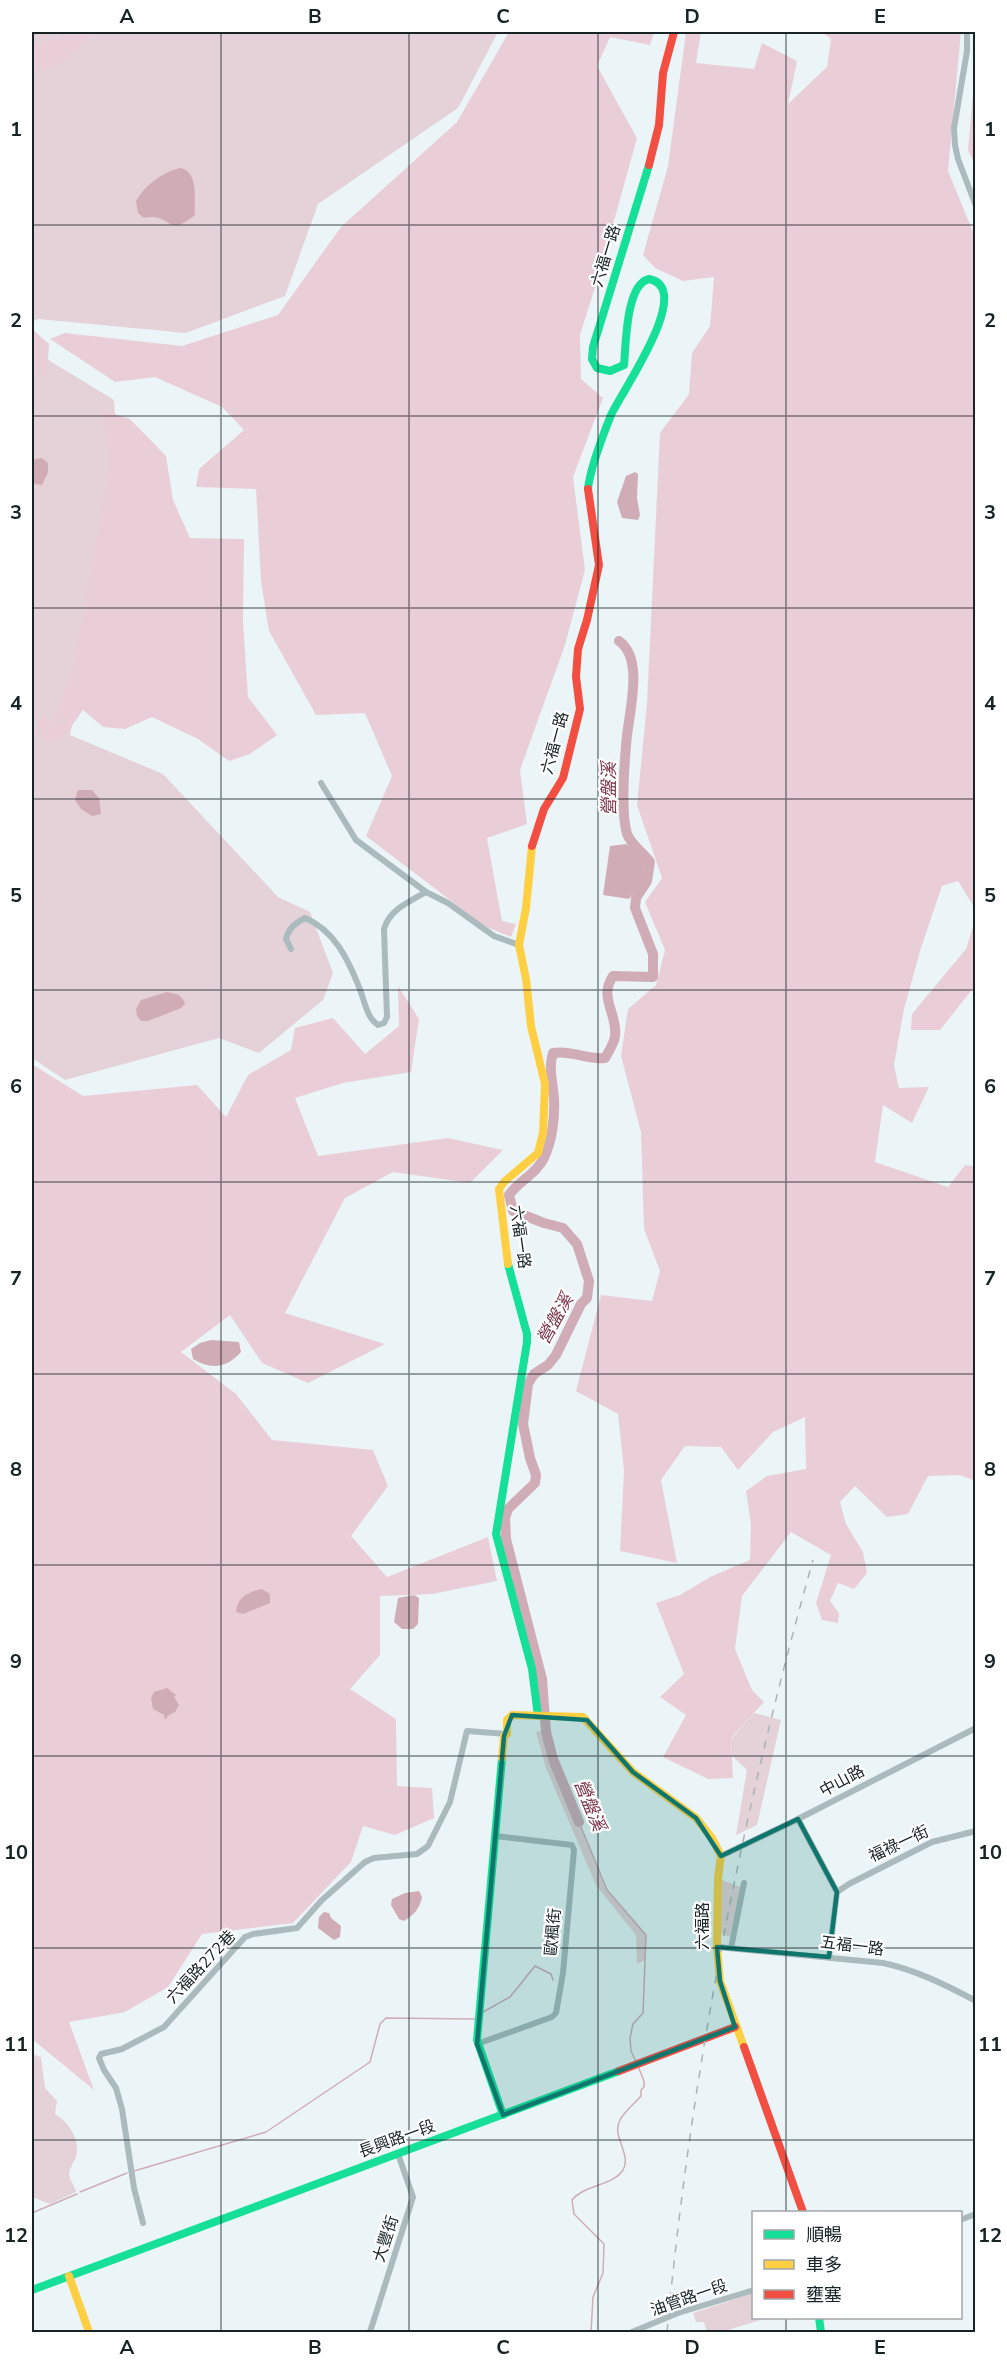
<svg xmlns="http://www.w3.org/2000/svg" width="1007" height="2364" viewBox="0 0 1007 2364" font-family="'Nunito Sans','Noto Sans TC',sans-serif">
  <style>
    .green { fill: #e5d1d8 }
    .forest { fill: #eaced7 }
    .water { fill: #d0acb6 }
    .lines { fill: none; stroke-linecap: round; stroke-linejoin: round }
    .stream { stroke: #d0acb6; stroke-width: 1.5 }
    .river { stroke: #d0acb6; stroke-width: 10 }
    .street { stroke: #aababd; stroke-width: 6 }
    .fast { stroke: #16e098; stroke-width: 8 }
    .slow { stroke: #ffcf43; stroke-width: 8 }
    .jam { stroke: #f24e42; stroke-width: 8 }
    .rail { stroke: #aab4b7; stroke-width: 1.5; stroke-dasharray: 8 8; stroke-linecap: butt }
    .marked { fill: #0f766e; fill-opacity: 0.2; stroke: #0f766e; stroke-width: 4.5; stroke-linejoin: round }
    .grid { fill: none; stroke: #172325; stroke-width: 1.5; stroke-opacity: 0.55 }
    .labels { text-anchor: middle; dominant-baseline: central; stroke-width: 4.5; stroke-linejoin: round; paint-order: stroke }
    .street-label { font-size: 16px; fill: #172325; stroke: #fff }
    .water-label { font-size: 18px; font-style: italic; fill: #7a3348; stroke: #fff }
    .neatline { fill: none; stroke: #172325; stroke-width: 2 }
    .grid-label { font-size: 20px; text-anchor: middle; font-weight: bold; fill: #172325 }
  </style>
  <rect width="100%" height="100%" fill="#ebf5f8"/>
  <!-- green -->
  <g class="green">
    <path d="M32,32h466l-40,76 -140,96 -33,92 -99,37 -148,-14 -6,3z"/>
    <path d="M32,350l82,50 5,85 -49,250 93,39 115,123 32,15 23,61 -10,27 -64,53 -40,-15 -154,42 -33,-22z"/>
    <path d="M754,1713l27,7 -24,105 -21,10 11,-65 -15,-14 -1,-17z"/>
    <path d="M545,1730l8,29 53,131 40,45 -1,25 -8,4 -1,-29 -40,-50 -50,-117 -10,-36z"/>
    <path d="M722,1880l19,7 -11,50 -10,-4z"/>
    <path d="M32,2054l9,3 4,31 12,13 -2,13c14,8 26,27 21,43 -2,6 -7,11 -7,18 1,6 6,11 7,17l-26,12 -18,-7z"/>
    <path d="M753,2293l1,25h13l-46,14h-14l-3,-10h-8l-3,-9z"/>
  </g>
  <!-- forest -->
  <g class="forest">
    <path d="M59,32h37l-39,34 -25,5v-25l31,-8z"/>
    <path d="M509,32h145l-4,13 -40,-8 -13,29 40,72 -38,137 -19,60 1,44 22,19 -30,79 12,93 -20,75 -45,125 7,54 -40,14 15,83 14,3 -5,13 -27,-11 -118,-90 26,-60 -27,-63 -49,2 -47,-84 -8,-50 -5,-92 -60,-2 3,-18 45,-39 -22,-23 -67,-30 -40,5 -65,-43 15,-6 117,13 96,-31 63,-88 116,-105z"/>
    <path d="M686,32h15l-5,31 58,6 8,-26 35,18 -9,43 39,-37 4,-28 -9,-7h139l-13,139 28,68 -1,670 -17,-28 -16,5 -21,62 -17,61 -10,56 5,23 30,-1 -17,36 -29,-18 -8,57 73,25 17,-22 10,1v315l-15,-6 -32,1 -20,38 -21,3 -32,-31 -15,16 6,22 17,28 4,21 -13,16 -16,-6 -8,18 9,12 -1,10 -16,-3 -6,-17 15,-48 -40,-23 -49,64 -7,53 17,41 12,12 -33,36 2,40 -25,1 -45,-22 23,-42 -26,-18 24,-23 -28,-71 24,-8 30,-18 40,-17 1,-36 -5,-33 21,-15 39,-7 -1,-52 -32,15 -35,38 -17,-23 -36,-1 -24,34 16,83 -57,-12 4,-80 -6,-57 -42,-23 25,-96 51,6 8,-30 -16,-42 -3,-97 -20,-76 7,-47 28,-24 9,-35 -20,-48 17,-24 -25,-73 10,-102 13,-270 29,-39 3,-41 18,-27 4,-49 -31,4 -28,-13 -12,-13 25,-89z"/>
    <path d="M975,71v95l-7,-16z"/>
    <path d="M32,329l17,15 -2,31 -15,-1z"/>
    <path d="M102,410l28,9 36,37 7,44 17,38 54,1 -1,83 5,75 29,38 -27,19 -21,7 -31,-22 -46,-22 -27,12 -22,-2 -20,-17 -22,31h-17l-10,-9 9,-16 10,8 20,-55 38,-210z"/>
    <path d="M975,920v66l-35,44h-29l1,-16 54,-65z"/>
    <path d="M398,986l21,33 -8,53 -68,11 -48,15 23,58 130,-18 55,12 -33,33 -77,-11 -48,26 -60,115 100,31 -77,39 -46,-20 -32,-48 -49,37 55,42 36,46 101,10 15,36 -37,50 36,41 101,-40 9,44 -65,13 -52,2v59l-30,34 46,30 1,67 35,2 2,30 -39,17 -32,-9 -12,36 -58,61 -91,11 -34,53 -43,25 -56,10 25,68 -62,-51v-975l51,32 114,-11 29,32 22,-42 43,-25 4,-22 38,-10 32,36 34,-28z"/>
  </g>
  <!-- water -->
  <g class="water">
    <path d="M181,168c18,5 13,31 14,47 -30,24 -23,-3 -51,3l-6,-5 -2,-12c8,-15 28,-30 45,-33z"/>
    <path d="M42,458l6,5v9l-6,13 -7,-1 -3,-2v-19l3,-4z"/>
    <path d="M635,472l3,2 -1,24 3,17 -2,5 -16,-2 -5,-16 9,-26z"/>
    <path d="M78,790h14l7,8 2,16 -9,2 -11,-7 -6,-9z"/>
    <path d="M626,844l19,16 -2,20 -14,19 -26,-4 7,-49z"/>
    <path d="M167,992c9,2 15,2 18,12l-4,4 -33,13h-7l-4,-5 -1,-7 5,-9z"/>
    <path d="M211,1340l28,2 2,10c-14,16 -30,18 -48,7l-2,-10 9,-6z"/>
    <path d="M262,1589l8,5v9l-27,11 -7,-2c1,-15 12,-20 26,-23z"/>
    <path d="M414,1595l5,3 -1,26 -5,5h-11l-8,-7 4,-24z"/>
    <path d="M167,1688l9,7 -2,2 5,8 -4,7 -6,3 -4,5 -1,-5 -11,-6 -2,-11 3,-6z"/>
    <path d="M419,1891l3,6c-2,11 -8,18 -18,24l-5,-2 -8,-14 1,-6 13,-6z"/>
    <path d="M324,1912l5,1 2,5 10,8 -1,11 -6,3 -16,-12 1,-11z"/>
  </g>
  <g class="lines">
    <!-- stream -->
    <g class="stream">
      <path d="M579,1822l28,68 39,45 -3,78 -10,11 -3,14 1,13 5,11"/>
      <path d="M483,2012l27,-15 25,-31 16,8 2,6"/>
      <path d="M134,2171l132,-39 104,-70 10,-38 6,-6 89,1"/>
      <path d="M80,2192l47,-19"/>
      <path d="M32,2213l45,-19"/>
      <path d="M591,2332l2,-35 10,-24 1,-29 -30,-30 -2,-14c13,-16 41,-14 51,-30 9,-16 -12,-34 -3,-50 4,-8 15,-17 21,-24v-6l3,-3v-6l-6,-15"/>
    </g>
    <!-- river -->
    <path class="river" d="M579,1822l-26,-63 -7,-27 -4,-53 -36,-140 -1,-21 3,-9 27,-26 1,-8 -6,-17 -7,-34 5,-40 6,-10 14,-9 8,-10 25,-51 6,-6 2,-17 -12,-37 -14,-16 -19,-5 -31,-12 -4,-16c10,-14 28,-22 35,-37 8,-17 11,-40 10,-59 -1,-16 -6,-31 -1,-46 19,-3 34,7 52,5 4,-7 9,-14 10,-22 3,-22 -17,-38 -2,-60l40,1v-23l-18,-46 1,-10 11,-17 3,-19c-8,-11 -18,-16 -23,-28 -6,-21 -3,-65 -1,-88 1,-28 20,-86 -7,-105"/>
    <!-- street -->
    <g class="street">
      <path d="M967,32v19l-13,77 1,17 3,14 18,47"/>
      <path d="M321,783l35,57 70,52"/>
      <path d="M291,949l-5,-10c3,-11 8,-15 19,-21 29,12 43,41 54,69 6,14 7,30 19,38l6,-2 3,-6 -3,-88c6,-20 25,-27 42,-37l22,11 46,33 25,9"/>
      <path d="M798,1819l39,73"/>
      <path d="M721,1856l77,-37 178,-91"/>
      <path d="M717,1947l166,16c33,7 63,22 93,38"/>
      <path d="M731,1948l13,-65"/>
      <path d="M829,1957l8,-65 12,-8 83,-42 44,-11"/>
      <path d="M477,2044l75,-27 4,-4 7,-40 11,-123 -2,-5 -76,-9"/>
      <path d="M960,2220l16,-6"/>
      <path d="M143,2223l-9,-35 -12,-79 -6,-21 -12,-18 -5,-12 2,-4 21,-5 42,-22 81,-90 8,-3 44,-6 25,-28 43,-38 9,-4 43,-4 11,-8 22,-44 17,-71 40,3"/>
      <path d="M370,2332l43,-135 -15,-43"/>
      <path d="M632,2332l46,-19 76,-23"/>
    </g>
    <!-- fast -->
    <g class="fast">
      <path d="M588,489c2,-21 15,-54 23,-74 9,-21 85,-127 38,-136 -23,5 -23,65 -25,86l-14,6 -13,-3 -5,-9 1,-12 56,-182"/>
      <path d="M508,1264l19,70v8l-31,192 36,135 6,47"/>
      <path d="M502,1758l-25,282 26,75"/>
      <path d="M32,2290l587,-219"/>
      <path d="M819,2318l2,14"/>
    </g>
    <!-- slow -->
    <g class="slow">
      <path d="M508,1264l-9,-75 5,-7 34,-29 5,-20 2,-49 -14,-58 -5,-47 -7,-34 7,-37 6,-62"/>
      <path d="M502,1758l2,-22 3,-2v-14l5,-5 71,2 50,55 63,46 16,20 9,18 -3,21 -1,70 3,34 24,66"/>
      <path d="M69,2276l20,56"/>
    </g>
    <!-- jam -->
    <g class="jam">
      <path d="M649,165l10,-40 4,-52 11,-41"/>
      <path d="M532,846l12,-37 19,-31 17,-69 -4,-32 2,-28 9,-29 12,-55 -11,-76"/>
      <path d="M744,2047l59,165"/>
      <path d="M619,2071l116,-44"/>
    </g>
    <!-- rail -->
    <path class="rail" d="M667,2332c24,-260 75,-520 146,-772"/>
  </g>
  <!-- marked area -->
  <path class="marked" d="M512,1715l75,5 46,52 63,46 25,38 77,-37 39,73 -8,65 -112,-10 3,34 15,46 -232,88 -26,-71 27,-308z"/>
  <!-- grid -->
  <path class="grid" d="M221,32v2300M409,32v2300M598,32v2300M786,32v2180M32,225h944M32,416h944M32,608h944M32,799h944M32,990h944M32,1182h944M32,1374h944M32,1565h944M32,1756h944M32,1948h944M32,2140h944M786,2318v14"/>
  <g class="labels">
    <!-- street labels -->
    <g class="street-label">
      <text transform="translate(606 256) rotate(-73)">六福一路</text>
      <text transform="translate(555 743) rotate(-75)">六福一路</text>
      <text transform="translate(520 1237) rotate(82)">六福一路</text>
      <text transform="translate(842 1781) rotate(-28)">中山路</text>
      <text transform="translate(899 1844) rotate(-25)">福祿一街</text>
      <text transform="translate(703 1926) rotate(-90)">六福路</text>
      <text transform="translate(553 1932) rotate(-85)">歐楓街</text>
      <text transform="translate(852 1946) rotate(7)">五福一路</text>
      <text transform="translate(201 1967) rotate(-47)">六福路272巷</text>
      <text transform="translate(397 2139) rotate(-20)">長興路一段</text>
      <text transform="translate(386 2239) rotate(-72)">大豐街</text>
      <text transform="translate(689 2298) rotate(-19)">油管路一段</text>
    </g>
    <!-- water labels -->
    <g class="water-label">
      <text transform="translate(609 789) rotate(-90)">營盤溪</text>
      <text transform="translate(555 1319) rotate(-61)">營盤溪</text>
      <text transform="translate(590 1805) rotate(68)">營盤溪</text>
    </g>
  </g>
  <!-- border -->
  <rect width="1007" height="2364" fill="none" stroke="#ffffff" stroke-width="66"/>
  <!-- legend -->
  <rect x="752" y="2211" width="210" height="108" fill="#ffffff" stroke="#a2a7a8" stroke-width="1.5"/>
  <rect x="764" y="2230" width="30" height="9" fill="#16e098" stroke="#a2a7a8" stroke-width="1.5"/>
  <text x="806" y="2241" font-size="18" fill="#172325">順暢</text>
  <rect x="764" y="2260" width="30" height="9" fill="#ffcf43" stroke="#a2a7a8" stroke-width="1.5"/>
  <text x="806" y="2271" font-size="18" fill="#172325">車多</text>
  <rect x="764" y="2290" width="30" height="9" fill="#f24e42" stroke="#a2a7a8" stroke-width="1.5"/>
  <text x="806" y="2301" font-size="18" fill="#172325">壅塞</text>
  <rect x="33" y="33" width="941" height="2298" class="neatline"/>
  <g class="grid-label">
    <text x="127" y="23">A</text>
    <text x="315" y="23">B</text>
    <text x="503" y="23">C</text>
    <text x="692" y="23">D</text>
    <text x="880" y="23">E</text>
    <text x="16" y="136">1</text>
    <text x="990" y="136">1</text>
    <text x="16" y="327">2</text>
    <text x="990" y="327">2</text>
    <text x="16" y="519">3</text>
    <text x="990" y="519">3</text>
    <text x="16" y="710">4</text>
    <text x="990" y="710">4</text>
    <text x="16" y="902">5</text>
    <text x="990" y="902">5</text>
    <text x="16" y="1093">6</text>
    <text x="990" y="1093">6</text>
    <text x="16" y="1285">7</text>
    <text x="990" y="1285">7</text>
    <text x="16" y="1476">8</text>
    <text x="990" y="1476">8</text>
    <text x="16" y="1668">9</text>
    <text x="990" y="1668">9</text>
    <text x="16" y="1859">10</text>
    <text x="990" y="1859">10</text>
    <text x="16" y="2051">11</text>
    <text x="990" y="2051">11</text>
    <text x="16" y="2242">12</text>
    <text x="990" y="2242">12</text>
    <text x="127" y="2354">A</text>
    <text x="315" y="2354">B</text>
    <text x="503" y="2354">C</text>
    <text x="692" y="2354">D</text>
    <text x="880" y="2354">E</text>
  </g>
</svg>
